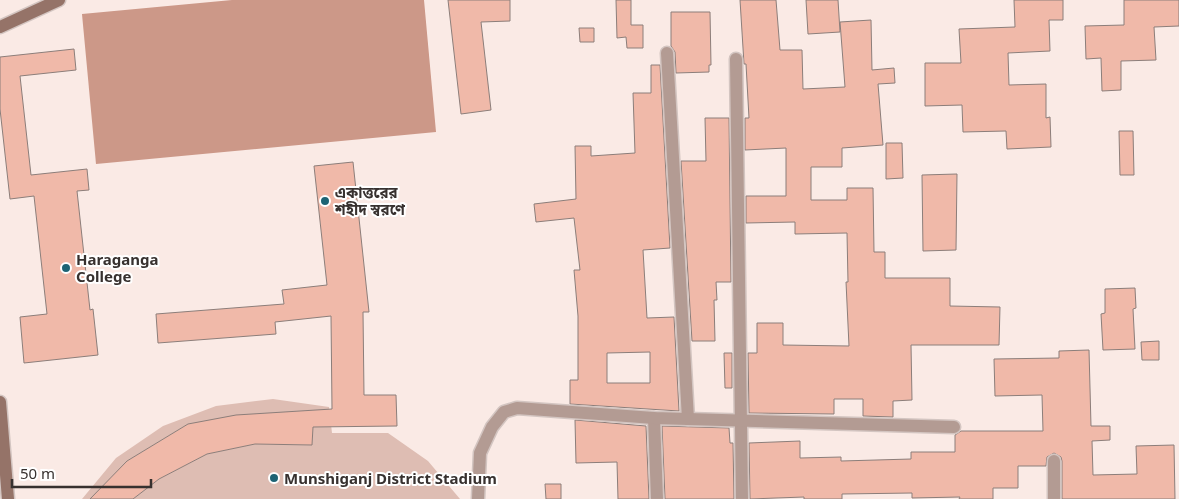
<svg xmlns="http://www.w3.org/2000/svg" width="1179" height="499" viewBox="0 0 1179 499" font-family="'Noto Sans','Noto Sans Bengali',sans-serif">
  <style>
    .green { fill: #debdb3 }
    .water { fill: #cc9888 }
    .building { fill: #f0b9a9; stroke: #8c7e7a; fill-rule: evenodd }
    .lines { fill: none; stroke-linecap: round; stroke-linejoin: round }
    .street-casing { stroke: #d3c5c1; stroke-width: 15 }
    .secondary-casing { stroke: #d3c5c1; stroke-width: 15 }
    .street { stroke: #b39b93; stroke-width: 12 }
    .secondary { stroke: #957368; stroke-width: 12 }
    .poi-dot { fill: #1d6374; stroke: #fff; stroke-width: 2 }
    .labels { text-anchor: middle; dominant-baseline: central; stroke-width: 4; stroke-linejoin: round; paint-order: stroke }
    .poi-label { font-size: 15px; font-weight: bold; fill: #37312f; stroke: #fff; text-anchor: start }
  </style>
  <rect width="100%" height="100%" fill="#faeae5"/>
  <!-- green -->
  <path class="green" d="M273,399l56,8 3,26h56l40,28 32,38h-327l26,-20 48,-25 48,-10 57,1 1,-34 -125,13 -61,37 -35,38h-10l34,-41 47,-32 53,-20z"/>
  <!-- water -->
  <path class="water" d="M232,0h192l12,132 -340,32 -14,-150z"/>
  <!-- building -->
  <g class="building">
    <path d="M448,0h62v21l-29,1 10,88 -30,4z"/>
    <path d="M616,0h15v25h12v23h-16l-1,-11 -9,1z"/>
    <path d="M740,0h36l4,50h22l1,39 42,-2 -5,-65 31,-2 1,50 22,-2 1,15 -17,1 5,61 -41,3v19h-31v33h36v-12h26l1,64h11v26h65v28l50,1 -1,38h-88l1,55 -19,1v16l-30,-1v-17h-29v15l-85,-1 -1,-60h9v-30h26v22l66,1 -3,-64h2l-1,-49 -52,1v-12l-49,1v-27h40v-48l-41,2v-32h4l-3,-54h-2z"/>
    <path d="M806,0h32l2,32 -32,2z"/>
    <path d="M1014,0h49v20h-14l1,31 -42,2 1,32 37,-1v34l4,-1 1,30 -44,2 -1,-18 -43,1 -1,-27 -37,1v-43h36l-2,-34 56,-2z"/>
    <path d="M1124,0h55v26l-25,1 2,33 -35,1v29l-19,1 -1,-33 -15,1 -1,-33 39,-1z"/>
    <path d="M671,12h39l1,53h-2v7l-33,1 -1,-21 -4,-6z"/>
    <path d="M579,28h15v14h-14z"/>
    <path d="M74,49l2,21 -56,6 11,99 56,-6 2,21 -12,1 13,119 3,-1 5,46 -74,8 -4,-46 27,-3 -13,-118 -24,3 -10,-90v-52z"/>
    <path d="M651,65h9l10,183 -27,2 4,68 27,-1 5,94 -109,-7v-24h8v-64l-4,-46h6l-6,-52 -38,4 -2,-18 42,-5 -1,-53h16v10l44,-3 -2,-60h18zM650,352v31h-43v-30z"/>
    <path d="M705,118h24l2,164h-15l1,18h-3l1,41h-23l-11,-180h25z"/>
    <path d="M1119,131h14l1,44h-14z"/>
    <path d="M886,143h16l1,35 -17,1z"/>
    <path d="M353,162l16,150h-6l1,83h32l1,31 -84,1 -1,18 -57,-1 -48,10 -48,25 -26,20h-43l37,-38 61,-37 48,-9 96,-6 -1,-93 -56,6 1,12 -118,9 -2,-29 128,-10 -2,-14 45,-5 -13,-119z"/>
    <path d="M957,174l-1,76 -33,1 -1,-76z"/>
    <path d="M1135,288l1,20 -3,1 2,40 -32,1 -2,-36 4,-1v-24z"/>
    <path d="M1159,341v19h-17l-1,-18z"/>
    <path d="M1089,350l2,76h19v14l-18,1 1,34 44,-1 -1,-28 38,-1 1,54h-113v-38l-1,-4 -7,-4 -7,4 -1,9h-28v22h-25v11h-34l1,-2 -48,1v-5l-70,1v5h-38v-2l-54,2 -1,-56 51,-2v17l41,-1v4l70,-2v-7h44v-17l6,-4h82l-1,-36 -47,1 -1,-37 65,-1v-7z"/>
    <path d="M724,353h8v35h-7z"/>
    <path d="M575,420l71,6 3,73h-31l-1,-37 -41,1z"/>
    <path d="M662,426l67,2 1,15h3l1,56h-69z"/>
    <path d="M545,484h16v15h-15z"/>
  </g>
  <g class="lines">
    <defs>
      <g id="street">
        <path d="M667,53l21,366"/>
        <path d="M736,59l6,440"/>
        <path d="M654,418l3,81"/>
        <path d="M1054,461v38"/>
        <path d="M478,499l2,-46 12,-26 12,-15 13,-4 137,10 300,9"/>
      </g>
      <g id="secondary">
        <path d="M0,27l59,-27"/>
        <path d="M0,402l8,97"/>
      </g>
    </defs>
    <!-- street casing -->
    <use href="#street" class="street-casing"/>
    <!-- secondary casing -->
    <use href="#secondary" class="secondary-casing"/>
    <!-- street -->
    <use href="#street" class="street"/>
    <!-- secondary -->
    <use href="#secondary" class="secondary"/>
  </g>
  <!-- markers -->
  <g class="poi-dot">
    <circle cx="325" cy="201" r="5"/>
    <circle cx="66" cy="268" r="5"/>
    <circle cx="274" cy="478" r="5"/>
  </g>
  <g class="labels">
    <!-- poi labels -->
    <g class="poi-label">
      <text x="335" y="192">একাত্তরের<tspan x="335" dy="17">শহীদ স্বরণে</tspan></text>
      <text x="76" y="259">Haraganga<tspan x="76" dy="17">College</tspan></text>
      <text x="284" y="478">Munshiganj District Stadium</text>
    </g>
  </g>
  <!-- scale -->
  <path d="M12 479v8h139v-8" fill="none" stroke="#37312f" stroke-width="2.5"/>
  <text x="20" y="479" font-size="15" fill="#37312f" stroke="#ffffff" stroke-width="4" paint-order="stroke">50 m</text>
</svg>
